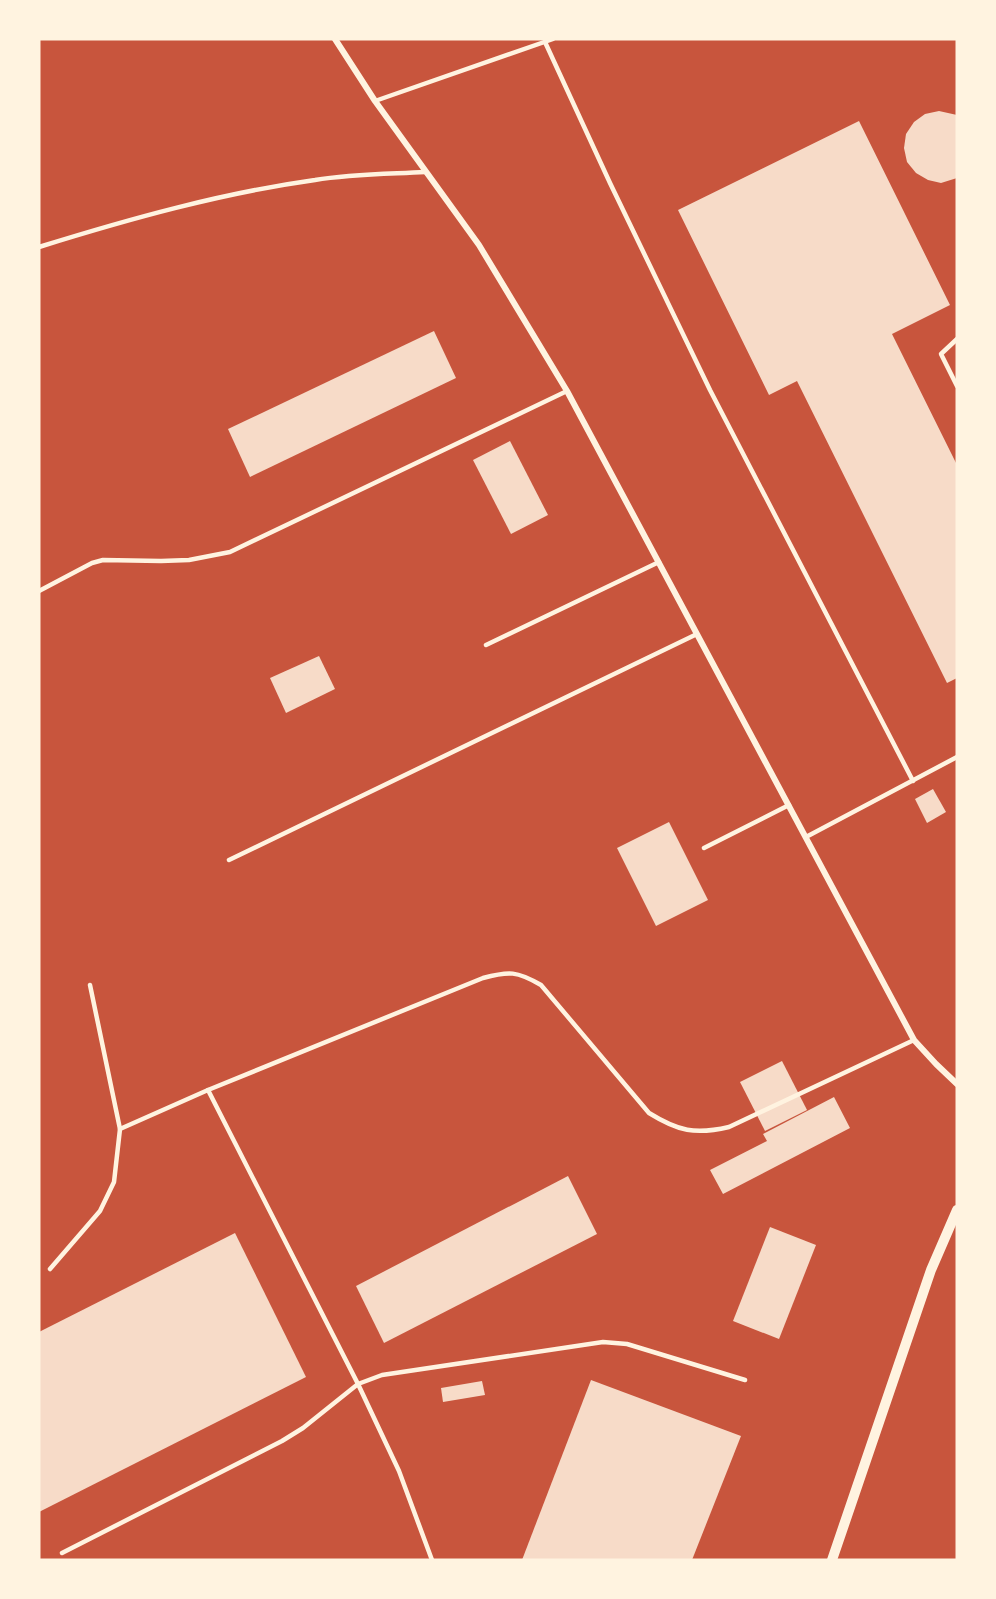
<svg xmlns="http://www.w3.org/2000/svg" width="996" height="1599" viewBox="0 0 996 1599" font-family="Commissioner,sans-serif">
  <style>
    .building { fill: #f7dbc8 }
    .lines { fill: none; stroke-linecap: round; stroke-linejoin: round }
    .service { stroke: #fff3e0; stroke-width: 4.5 }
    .minor { stroke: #fff3e0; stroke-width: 6 }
    .tertiary { stroke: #fff3e0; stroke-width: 10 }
  </style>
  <rect width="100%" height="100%" fill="#c8553d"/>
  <!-- building -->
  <g class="building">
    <path d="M939,111l18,4v63l-16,5 -13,-3 -12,-7 -9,-11 -3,-14 2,-14 8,-12 11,-8z"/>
    <path d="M859,121l91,184 -58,29 65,131v213l-10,5 -150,-302 -28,14 -91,-185z"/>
    <path d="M434,331l22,47 -206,99 -22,-48z"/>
    <path d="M510,441l38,74 -37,19 -38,-74z"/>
    <path d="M319,656l16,33 -49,24 -16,-35z"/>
    <path d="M933,789l13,23 -19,11 -12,-24z"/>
    <path d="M669,822l39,78 -52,26 -39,-78z"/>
    <path d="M782,1061l25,49 -42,21 -25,-49z"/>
    <path d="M834,1097l16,31 -127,66 -13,-24 57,-29 -4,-7z"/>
    <path d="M568,1176l29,58 -213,109 -28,-57z"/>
    <path d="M770,1227l46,18 -37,94 -46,-18z"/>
    <path d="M235,1233l71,144 -267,135v-180z"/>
    <path d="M591,1380l150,56 -49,124h-170z"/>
    <path d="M482,1381l3,14 -42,7 -2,-14z"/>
  </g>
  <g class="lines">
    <!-- service -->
    <g class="service">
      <path d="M545,42l65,141 100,207 203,391"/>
      <path d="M375,101l178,-62"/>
      <path d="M39,247c90,-28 183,-54 276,-67 36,-6 74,-6 110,-8"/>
      <path d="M957,339l-16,15 16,32"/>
      <path d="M39,591l53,-28 11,-3 58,1 28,-1 41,-8 337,-161"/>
      <path d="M486,645l173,-83"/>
      <path d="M806,837l151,-80"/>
      <path d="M704,848l85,-43"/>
      <path d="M229,860l468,-226"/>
      <path d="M90,985l30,144"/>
      <path d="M208,1090l150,294 41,87 33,89"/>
      <path d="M50,1269l50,-58 14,-29 6,-53 88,-39 275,-112c26,-7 34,-7 58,7l108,128c29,18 46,22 80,14l185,-87"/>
      <path d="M62,1553l220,-112 21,-13 55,-44 24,-9 221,-33 24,2 118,36"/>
    </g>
    <!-- minor -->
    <path class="minor" d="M335,39l40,62 104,144 88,146 347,649 22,24 21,20"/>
    <!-- tertiary -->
    <path class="tertiary" d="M832,1560l99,-290 26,-60"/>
  </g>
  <!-- border -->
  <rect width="996" height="1599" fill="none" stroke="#fff3e0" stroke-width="81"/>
</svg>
